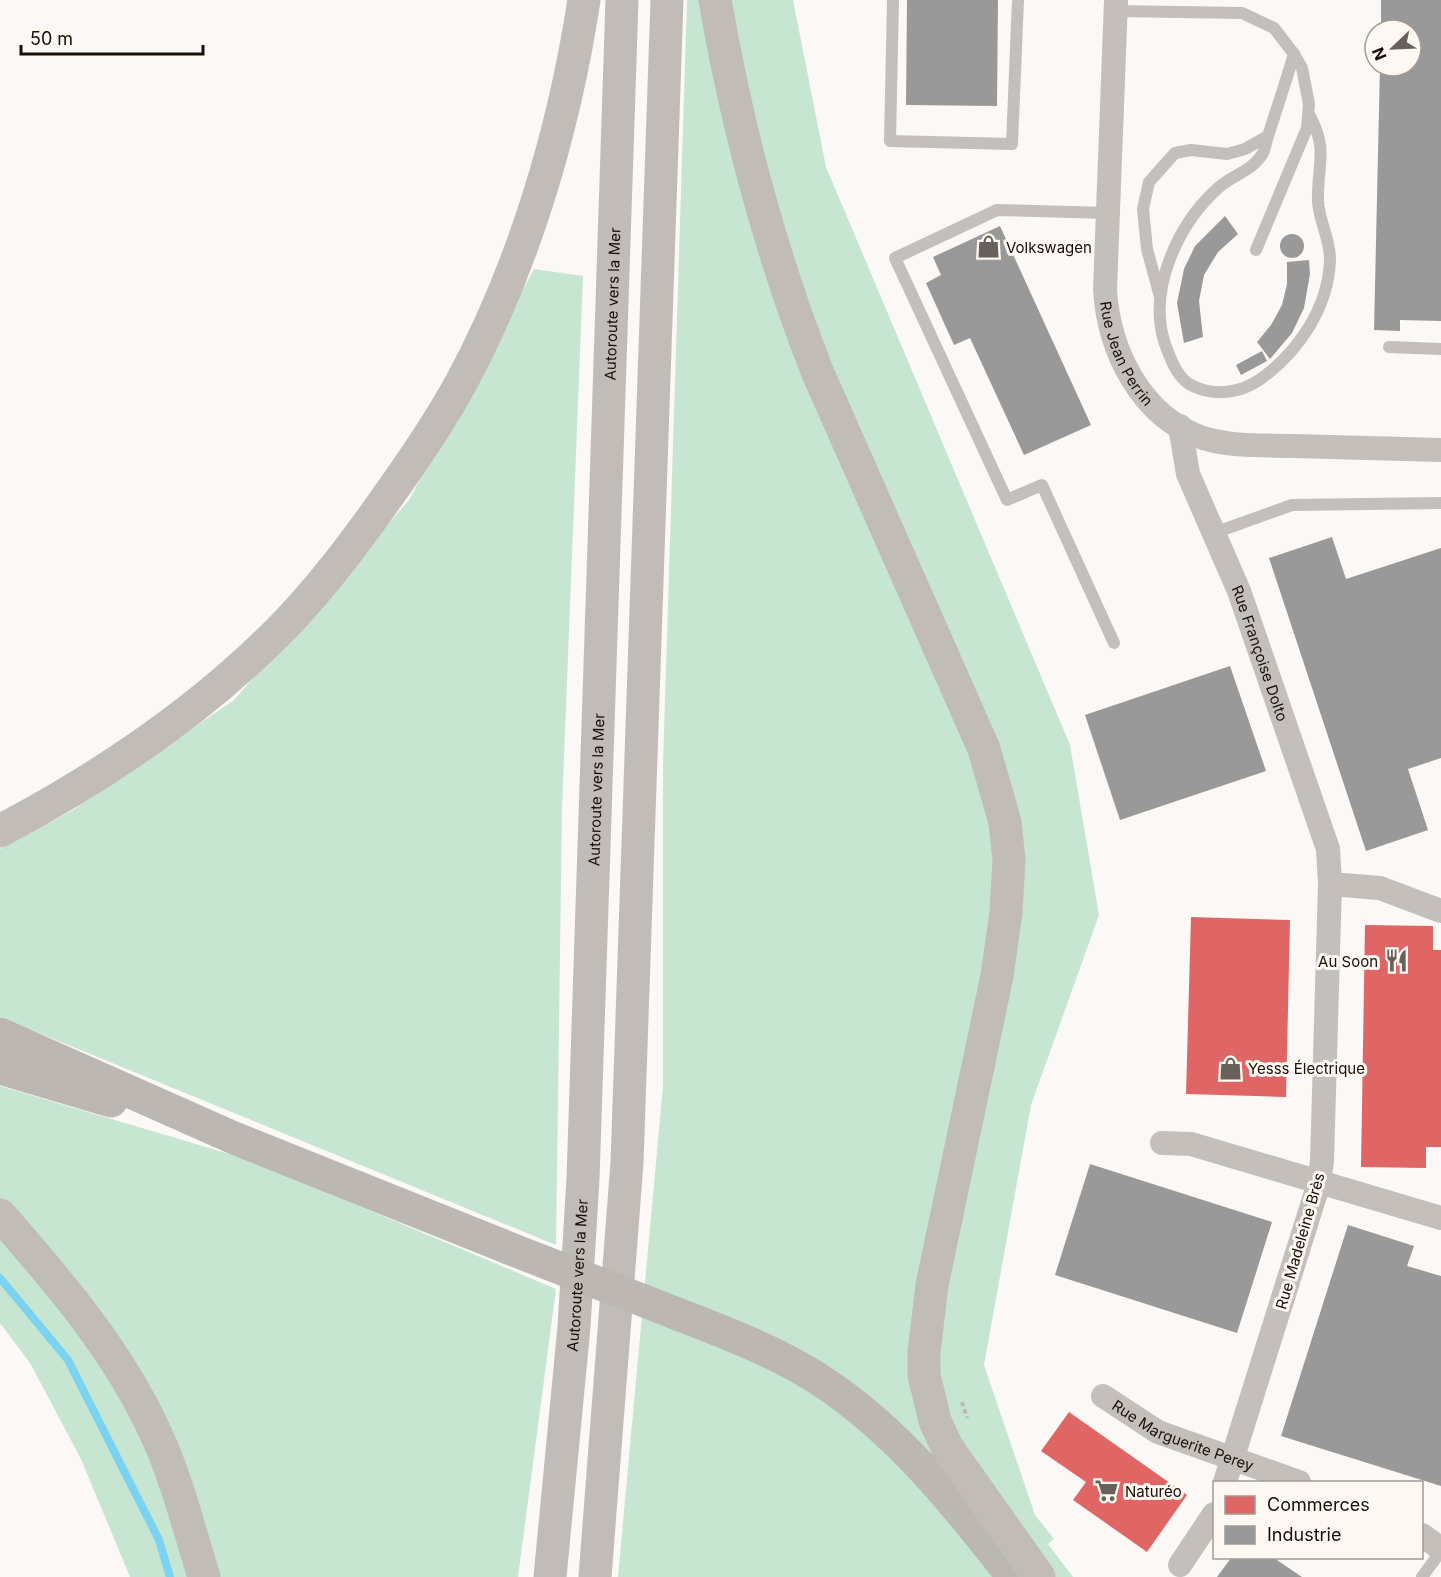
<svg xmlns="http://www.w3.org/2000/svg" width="1441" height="1577" viewBox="0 0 1441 1577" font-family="Inter,sans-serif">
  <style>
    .green { fill: #c7e6d1 }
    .shops { fill: #e06666 }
    .industry { fill: #999 }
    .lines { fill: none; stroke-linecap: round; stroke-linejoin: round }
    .stream { stroke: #7ad3f0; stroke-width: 8 }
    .path { stroke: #bebab7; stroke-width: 4; stroke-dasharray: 4.5 3; stroke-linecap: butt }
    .service { stroke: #c4bfbb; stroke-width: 12 }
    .minor { stroke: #c4bfbb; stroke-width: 24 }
    .primary { stroke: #bdb7b3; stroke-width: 33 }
    .motorway { stroke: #c1bcb7; stroke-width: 33 }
    .primary-bridge { stroke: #bdb7b3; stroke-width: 33 }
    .labels { text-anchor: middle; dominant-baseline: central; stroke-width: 6; stroke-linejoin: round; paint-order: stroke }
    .poi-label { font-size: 15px; fill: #180f05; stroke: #fef8f2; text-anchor: start }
    .street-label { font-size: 15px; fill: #180f05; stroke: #fef8f2 }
  </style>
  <rect width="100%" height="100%" fill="#fbf8f5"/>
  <!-- green -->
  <g class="green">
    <path d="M687,0h106l33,167 244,578 29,170 -68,190 -47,260 51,150 19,24 -6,5 25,33h-455l45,-491v-322z"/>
    <path d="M534,269l49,7 -21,532 -6,437 -556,-228v-168l73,-39 161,-110 175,-200z"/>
    <path d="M0,1086l250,74 306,129 -38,288h-388l-49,-118 -51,-96 -30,-40z"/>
  </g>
  <!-- shops -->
  <g class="shops">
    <path d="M1191,917l99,3 -4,177 -100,-3z"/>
    <path d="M1365,925l68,1v24h8v197h-15v21l-65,-1z"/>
    <path d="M1069,1412l118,83 -40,57 -74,-52 13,-18 -45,-31z"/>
  </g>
  <!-- industry -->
  <g class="industry">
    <path d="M907,0h91l-1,106 -91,-1z"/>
    <path d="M1381,0h60v321l-41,-1v11l-26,-1 6,-264h31v-36h-30z"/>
    <path d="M1225,216l13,18 -20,18 -14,23 -5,26 4,36 -19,6 -7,-40 7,-34 11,-23z"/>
    <path d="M1000,226l91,199 -67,30 -54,-117 -16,7 -28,-62 15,-8 -8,-18z"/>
    <circle cx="1292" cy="246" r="12"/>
    <path d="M1309,260l1,14 -6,34 -12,25 -22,26 -13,-17 14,-17 11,-20 5,-21v-22z"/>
    <path d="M1262,351l5,10 -26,14 -5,-10z"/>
    <path d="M1332,537l14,42 95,-31v210l-33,11 20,61 -62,21 -97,-293z"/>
    <path d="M1230,666l36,105 -146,49 -35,-105z"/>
    <path d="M1090,1164l182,58 -35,111 -182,-58z"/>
    <path d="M1348,1225l66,21 -7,20 34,10v210l-160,-50z"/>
    <path d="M1231,1558h43l28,19h-85z"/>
  </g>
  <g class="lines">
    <!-- stream -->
    <path class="stream" d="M0,1278l68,82 91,180 11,37"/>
    <!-- path -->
    <path class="path" d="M962,1402l5,16"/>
    <!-- service -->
    <g class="service">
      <path d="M893,0l-3,141 122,3 6,-144"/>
      <path d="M1115,11l127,2 32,15 20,26 8,14 7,36 -2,24 -51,122"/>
      <path d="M1294,54c-8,27 -17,54 -26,82 -2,5 -2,11 -5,17 -11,19 -30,21 -45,35 -40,36 -71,102 -53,156 6,16 13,37 30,43 21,9 45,6 64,-7 39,-27 70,-73 71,-121 0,-20 -11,-38 -12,-58 -1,-38 11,-50 -9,-87"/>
      <path d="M1108,213l-111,-3 -102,48 112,242 35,-15 72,158"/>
      <path d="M1160,297l-13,-48 -4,-40 6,-27 26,-29 16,-3 36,4 18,-5 23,-13"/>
      <path d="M1389,347l52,2"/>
      <path d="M1214,533l78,-28 149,-2"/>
      <path d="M1422,1577l19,-26"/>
    </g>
    <!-- minor -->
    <g class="minor">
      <path id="s1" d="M1116,0l-11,290c4,61 36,127 98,148 29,9 61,7 91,8 49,1 98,3 147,4"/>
      <path id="s2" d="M1180,426l8,48 51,117 89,258 2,35 -8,277 -3,22 -94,299"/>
      <path d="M1330,884l50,4 61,23"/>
      <path d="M1162,1143l29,1 250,74"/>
      <path id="s3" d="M1103,1396l55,36 141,50"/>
      <path d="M1422,1535l19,14"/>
      <path d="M1180,1565l34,-51"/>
    </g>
    <!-- primary -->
    <g class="primary">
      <path d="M0,1034l234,104 277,111"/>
      <path d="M0,1068l111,33"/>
      <path d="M675,1313c49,19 100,38 145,67 77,50 137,125 193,197"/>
    </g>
    <!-- motorway -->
    <g class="motorway">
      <path d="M715,0c22,127 55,251 102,371l167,378 21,73 4,38 -3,52 -9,64 -65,309 -8,67v23l11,46 12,26 92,130"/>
      <path d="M0,831c100,-53 199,-119 279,-200 39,-39 73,-84 104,-128 28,-39 55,-78 78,-120 63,-117 103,-252 123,-383"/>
      <path d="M0,1215c59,67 119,137 156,219 21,45 33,95 48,143"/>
      <path id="s4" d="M550,1577l24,-250 9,-148 39,-1179"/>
      <path d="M595,1577l32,-414 40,-1163"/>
    </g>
    <!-- primary-bridge -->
    <path class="primary-bridge" d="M511,1249l164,64"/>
  </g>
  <!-- icons -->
  <defs>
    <symbol id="shop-bare" viewBox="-9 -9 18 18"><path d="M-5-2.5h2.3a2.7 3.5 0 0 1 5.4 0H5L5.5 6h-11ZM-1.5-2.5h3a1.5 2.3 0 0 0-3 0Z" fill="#676159" stroke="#fef8f2" stroke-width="2.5" paint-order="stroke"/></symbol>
    <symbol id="restaurant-bare" viewBox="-9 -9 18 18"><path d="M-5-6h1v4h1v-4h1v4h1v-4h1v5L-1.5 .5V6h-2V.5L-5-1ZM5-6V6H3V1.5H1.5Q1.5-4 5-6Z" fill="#676159" stroke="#fef8f2" stroke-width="2.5" paint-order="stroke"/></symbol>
    <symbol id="supermarket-bare" viewBox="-9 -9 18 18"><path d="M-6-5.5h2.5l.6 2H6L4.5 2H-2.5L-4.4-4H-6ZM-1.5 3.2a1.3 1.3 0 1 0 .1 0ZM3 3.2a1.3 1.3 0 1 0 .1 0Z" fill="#676159" stroke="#fef8f2" stroke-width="2.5" paint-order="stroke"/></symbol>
  </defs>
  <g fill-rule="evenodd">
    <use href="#shop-bare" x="972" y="230" width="33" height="33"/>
    <use href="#restaurant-bare" x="1380" y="944" width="33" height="33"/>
    <use href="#shop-bare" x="1214" y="1052" width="33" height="33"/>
    <use href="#supermarket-bare" x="1090" y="1474" width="33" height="33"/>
  </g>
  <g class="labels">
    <!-- poi labels -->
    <g class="poi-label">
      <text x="1006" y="247">Volkswagen</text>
      <text x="1378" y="961" text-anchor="end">Au Soon</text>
      <text x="1248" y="1068">Yesss Électrique</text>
      <text x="1125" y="1491">Naturéo</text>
    </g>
    <!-- street labels -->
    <g class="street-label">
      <text stroke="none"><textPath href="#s4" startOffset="1275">Autoroute vers la Mer</textPath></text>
      <text stroke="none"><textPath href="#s1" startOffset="358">Rue Jean Perrin</textPath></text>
      <text stroke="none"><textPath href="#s2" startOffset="242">Rue Françoise Dolto</textPath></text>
      <text stroke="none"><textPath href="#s4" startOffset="789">Autoroute vers la Mer</textPath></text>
      <text transform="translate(1300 1241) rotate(-74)">Rue Madeleine Brès</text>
      <text stroke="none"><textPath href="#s4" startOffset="303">Autoroute vers la Mer</textPath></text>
      <text stroke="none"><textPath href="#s3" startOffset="90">Rue Marguerite Perey</textPath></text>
    </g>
  </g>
  <!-- legend -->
  <rect x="1213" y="1481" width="210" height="78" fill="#fef8f2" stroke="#a29b93" stroke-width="1.5"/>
  <rect x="1225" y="1496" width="30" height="18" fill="#e06666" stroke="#a29b93" stroke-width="1.5"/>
  <text x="1267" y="1511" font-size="18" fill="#180f05">Commerces</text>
  <rect x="1225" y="1526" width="30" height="18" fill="#999999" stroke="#a29b93" stroke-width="1.5"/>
  <text x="1267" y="1541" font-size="18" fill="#180f05">Industrie</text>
  <!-- north arrow -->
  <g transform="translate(1393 48) rotate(247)"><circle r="28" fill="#fef8f2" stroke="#a29b93" stroke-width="1.5"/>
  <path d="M0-4.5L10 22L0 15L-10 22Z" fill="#676159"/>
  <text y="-9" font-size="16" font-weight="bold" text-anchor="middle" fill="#180f05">N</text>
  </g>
  <!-- scale -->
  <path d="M21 45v9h182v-9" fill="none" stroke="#180f05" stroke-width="3"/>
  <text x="30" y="45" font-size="18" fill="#180f05" stroke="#fef8f2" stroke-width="4.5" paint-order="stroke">50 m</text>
</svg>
